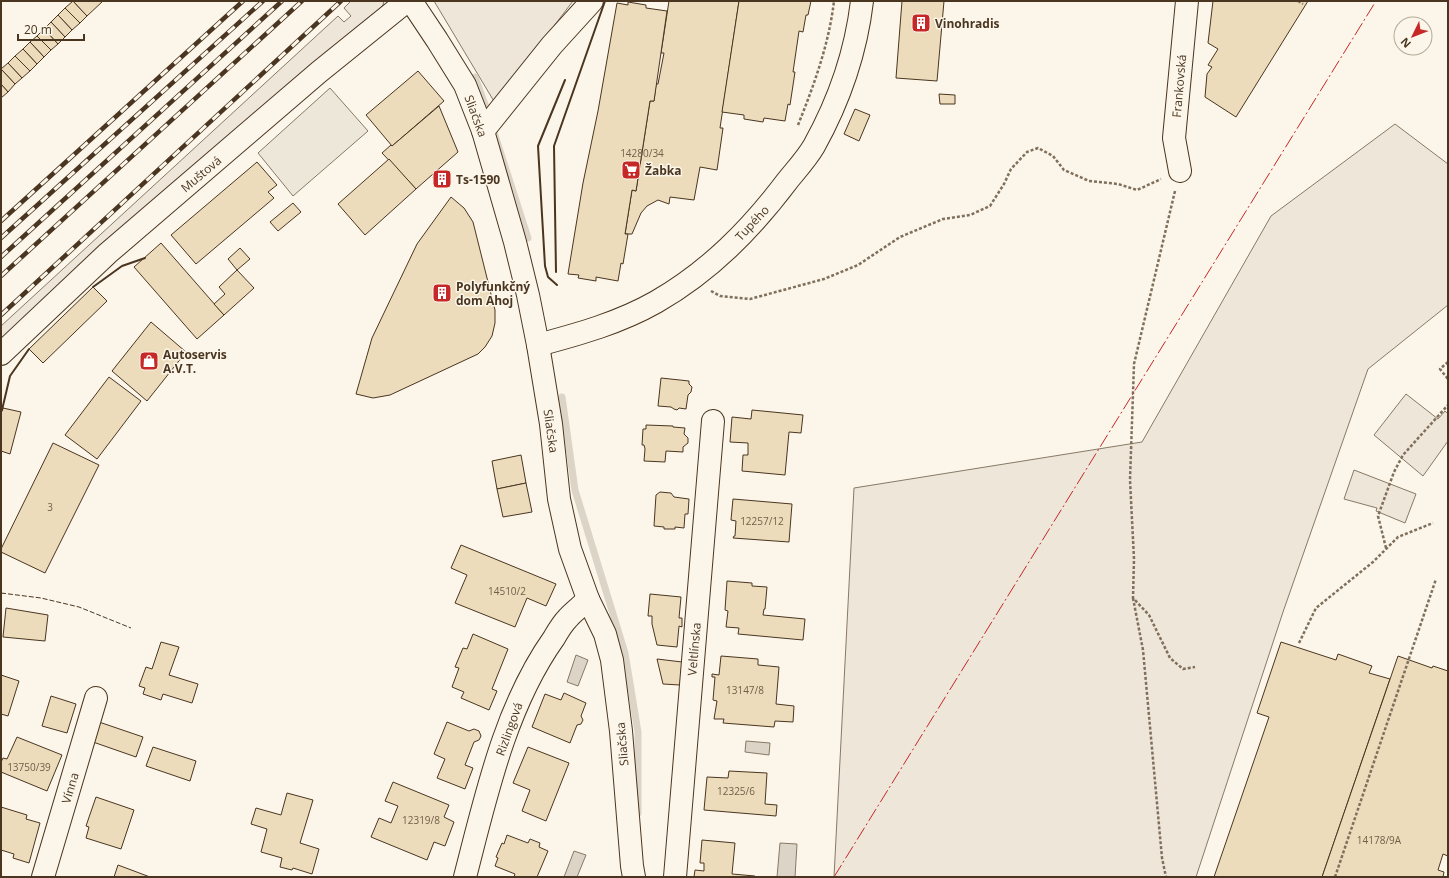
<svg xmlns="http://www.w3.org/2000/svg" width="1449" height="878" viewBox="0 0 1449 878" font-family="'Open Sans',sans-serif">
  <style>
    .green { fill: #ede6d9; stroke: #887966 }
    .parking { fill: #ede7d9; stroke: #887966 }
    .water { fill: #dcd4c6; stroke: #887966 }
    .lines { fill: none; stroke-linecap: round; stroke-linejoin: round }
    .stream { stroke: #dcd4c6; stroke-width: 7 }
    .building { fill: #ecdcbc; stroke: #4a3520 }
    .minor-casing { stroke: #4a3520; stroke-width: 24 }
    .path { stroke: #7f6f5c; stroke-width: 2.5; stroke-dasharray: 3 2; stroke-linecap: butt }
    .minor { stroke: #fbf6e9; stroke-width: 22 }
    .rail-casing { stroke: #4a3520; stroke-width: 4.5 }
    .rail { stroke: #fbf6e9; stroke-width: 3; stroke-dasharray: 9; stroke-linecap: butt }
    .fence { stroke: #4a3520; stroke-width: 1; stroke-dasharray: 5 2; stroke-linecap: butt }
    .wall { stroke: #4a3520; stroke-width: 2 }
    .power { stroke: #c62828; stroke-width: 1; stroke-dasharray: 14 3 2 3; stroke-linecap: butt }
    .labels { text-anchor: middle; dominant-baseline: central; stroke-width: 3; stroke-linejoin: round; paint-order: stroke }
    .number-label { font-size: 10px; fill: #725f47 }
    .poi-label { font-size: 12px; font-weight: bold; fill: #4a3520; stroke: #fbf6e9; text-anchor: start }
    .street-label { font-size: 12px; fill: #4a3520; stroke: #fbf6e9 }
  </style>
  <rect width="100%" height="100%" fill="#fbf6e9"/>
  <!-- green -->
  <g class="green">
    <path d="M351,1h33l-1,4 -20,21 -362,317v-17l337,-310 6,6 7,-6 -7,-8z"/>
    <path d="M434,1h139l-78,102z"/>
    <path d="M1395,124l53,40v141l-80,64 -85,243 -87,265h-362l20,-389 288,-46 129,-226z"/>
    <path d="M1406,394l32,25 7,-8 3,3v27l-25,35 -49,-41z"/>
    <path d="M1354,470l62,24 -11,29 -29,-12 1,-3 -33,-9z"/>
  </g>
  <!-- parking -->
  <path class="parking" d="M330,88l38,43 -75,65 -35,-43z"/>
  <!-- water -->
  <g class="water">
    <path d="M576,655l12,5 -10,26 -11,-4z"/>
    <path d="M746,741l24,2 -1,12 -24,-3z"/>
    <path d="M780,843l17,1 -2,33h-18z"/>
    <path d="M574,851l12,4 -9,22h-13z"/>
  </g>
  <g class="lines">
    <!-- stream -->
    <g class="stream">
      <path d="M475,77l13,36"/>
      <path d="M493,129l35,109"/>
      <path d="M562,397l13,93 50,163 13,79v81"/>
    </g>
  </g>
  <!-- building -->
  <g class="building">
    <path d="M73,1l14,15 -7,7 -15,-15z"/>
    <path d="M73,1h30l-16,15z"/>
    <path d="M669,1h70l-19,127h3l-6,42 -17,-3 -6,33 -24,-3 -1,7 -11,-4 -11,6 -6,7 -9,21h-7l7,-44 4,1 14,-90h4l2,-17h2l6,-31h-3z"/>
    <path d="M739,1h72l-3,14h-2l-3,17 -4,-1 -6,41h2l-5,33 -2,-1 -3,17 -21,-3 -1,4 -19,-3v-4l-22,-3z"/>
    <path d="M902,1h42l-7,80 -41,-3z"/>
    <path d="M1213,1h95l-72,116 -31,-20 2,-23 5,-7 -4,-2 10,-16 -10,-6z"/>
    <path d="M628,2l18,3v3l21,3 -13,90h-4l-14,90 -4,-1 -7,44h3l-5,30 -2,-1 -3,18 -22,-4v4l-18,-3 1,-3 -11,-1 15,-91 15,-72 19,-108 11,2z"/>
    <path d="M65,8l15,15 -8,7 -14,-15z"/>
    <path d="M58,15l14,15 -7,7 -14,-15z"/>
    <path d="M51,22l14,15 -7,7 -14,-15z"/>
    <path d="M44,29l14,15 -7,6 -14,-14z"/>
    <path d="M37,36l14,14 -7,7 -14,-15z"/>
    <path d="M30,42l14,15 -7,7 -14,-15z"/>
    <path d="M23,49l14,15 -7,7 -15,-15z"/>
    <path d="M15,56l15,15 -8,7 -14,-15z"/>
    <path d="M8,63l14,15 -7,6 -14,-15z"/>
    <path d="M1,69l14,15 -7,8 -7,-8z"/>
    <path d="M418,71l26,30 -52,45 -26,-31z"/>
    <path d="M1,84l7,8 -7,6z"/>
    <path d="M939,94l16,1v9h-15z"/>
    <path d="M439,106l19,46 -42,37 -34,-36 9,-8 1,1z"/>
    <path d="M855,109l15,6 -11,26 -15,-7z"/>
    <path d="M389,159l27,30 -51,46 -27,-31z"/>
    <path d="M257,162l20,23 -9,7 6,6 -78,66 -25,-29z"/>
    <path d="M448,173l3,9 -15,5 -3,-10z"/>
    <path d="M451,197l13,11 9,14 22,88v13l-3,13 -7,11 -7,7 -88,41 -17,3 -17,-4 16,-56 45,-94z"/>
    <path d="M293,203l8,9 -23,19 -8,-9z"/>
    <path d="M161,243l63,72 -27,24 -63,-72z"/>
    <path d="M240,248l10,11 -13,11 -9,-11z"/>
    <path d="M237,270l17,18 -30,27 -10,-11 11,-10 -6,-7z"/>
    <path d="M93,287l14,14 -64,62 -14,-14z"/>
    <path d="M151,322l35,30 -39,49 -35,-30z"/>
    <path d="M109,377l32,24 -44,58 -32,-24z"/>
    <path d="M661,378l28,3v3l3,3 -1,5 -3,3 -2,14 -7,-1 -2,2 -3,-1 -3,-2 -13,-1z"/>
    <path d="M3,408l18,4 -11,42 -9,-3v-37z"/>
    <path d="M752,410l51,5 -2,18 -12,-1 -4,43 -43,-4 1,-16h5v-12l-18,-1 2,-25 19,2z"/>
    <path d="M646,425l27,1v1l12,1 -1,6 4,4v5l-5,4v5l-17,-1 -1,11 -21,-1 1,-12 -1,-4h-2l1,-16h3z"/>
    <path d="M53,443l46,22 -54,108 -44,-21v-3z"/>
    <path d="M521,455l5,28 -29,6 -5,-28z"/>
    <path d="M526,483l6,29 -29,5 -6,-28z"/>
    <path d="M660,492l11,1 3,4 15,2 -1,15h-3l-1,14 -9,-1v2h-11v-2l-10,-1 2,-31z"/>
    <path d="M733,499l59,5 -3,38 -56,-4 1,-2h1l1,-15 -5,-1z"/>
    <path d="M461,545l95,39 -10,22 -19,-8 -12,29 -60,-24 12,-28 -16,-7z"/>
    <path d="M727,581l25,2v3l15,1 -2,22h-1l-1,6 42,4 -2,21 -65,-6 1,-6 -13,-1 2,-16 -3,-1z"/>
    <path d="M650,594l31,3 -2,21h3v9l-3,-1 -2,21 -20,-2 -5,-21v-8h-4z"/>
    <path d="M6,608l42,7 -3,26 -42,-4z"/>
    <path d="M473,634l35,15 -16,40 5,2 -8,19 -28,-12 3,-6 -12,-5 7,-19 -4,-1 8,-19 4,1z"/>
    <path d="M161,642l18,5 -10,28 29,9 -6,19 -29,-9 -2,6 -18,-6 2,-6 -6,-2 7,-19 6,2z"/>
    <path d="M1281,642l55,18 2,-6 34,12 -3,7 21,6 -68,198h-108l55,-160 -12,-4z"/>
    <path d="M721,656l37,3v6l21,2 -3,37 18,2 -1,16 -18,-1 -1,6 -51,-4 1,-4h-10l3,-18 -4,-1 2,-23h-3v-3l7,1z"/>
    <path d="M1398,656l34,12 1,-2 15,5v185l-5,-2 -5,16 6,2 -1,5h-121z"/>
    <path d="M657,659l25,3 -2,23 -17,-1z"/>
    <path d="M1,675l18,6 -11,35 -7,-2z"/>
    <path d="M564,693l22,10 -5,13 2,4 -2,4 -4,1 -7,18 -38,-16 13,-33 16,6z"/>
    <path d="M51,696l25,8 -9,29 -25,-7z"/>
    <path d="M99,722l44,15 -7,20 -43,-15z"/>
    <path d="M447,722l22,9 5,-2 5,2 2,5 -2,4 -5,2 -9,23 8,3 -8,21 -28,-11 8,-19 -11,-5z"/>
    <path d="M17,737l45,18 -15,36 -46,-19v-10l2,-4 4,1z"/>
    <path d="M153,747l43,14 -6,20 -44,-15z"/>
    <path d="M528,747l41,16 -23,58 -24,-10 8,-21 -17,-7z"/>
    <path d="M729,771l38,2 -2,31 12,1 -1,11 -72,-6 3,-33 21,1z"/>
    <path d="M393,782l56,23 -5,12 10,5 -9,24 -11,-4 -7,18 -56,-23 8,-19 12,5 7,-17 -13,-5z"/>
    <path d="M287,793l26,7 -13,43 19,6 -7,25 -19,-6 -1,2 -12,-3 2,-9 -21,-6 6,-23 -16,-5 5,-16 25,7z"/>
    <path d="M96,797l38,13 -13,39 -35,-11 3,-11 -3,-1z"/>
    <path d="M1,807l26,8 -1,4 14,4 -11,40 -16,-5 1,-4 -13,-4z"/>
    <path d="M507,835l21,8 2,-4 10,4 -1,4 9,4 -11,26h-23l1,-3 -20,-8 3,-8 -2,-1 6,-14 2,1z"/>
    <path d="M702,840l33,3 -3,31 23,2v1h-61l1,-7 9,1v-8h-4z"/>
    <path d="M118,865l32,12h-36z"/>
  </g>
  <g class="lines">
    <defs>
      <g id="minor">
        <path d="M411,1l26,39 28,45 18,46 32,111 13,53 10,50 13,79 8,75 11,50 18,50 17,35 7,26 9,71 11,135 2,11"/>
        <path d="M483,131l69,-86 40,-44"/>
        <path d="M1180,171l-6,-33 13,-137"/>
        <path d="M538,345c41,-11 81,-22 118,-43 54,-31 95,-73 132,-122 9,-11 19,-22 26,-34 25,-45 42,-94 48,-145"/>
        <path d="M1,354l107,-101 211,-181 88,-71"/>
        <path d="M43,877l53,-179"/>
        <path d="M465,877c21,-81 40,-170 89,-239 4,-7 8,-14 14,-20 6,-7 14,-12 20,-19"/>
        <path d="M675,877l38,-456"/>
      </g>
    </defs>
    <!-- minor casing -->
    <use href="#minor" class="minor-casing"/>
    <!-- path -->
    <g class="path">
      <path d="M1298,1l5,3"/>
      <path d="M798,125c16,-40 31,-81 36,-124"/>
      <path d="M1175,191l-41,173 -4,116 4,79 -1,39 16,17 21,43 13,11 12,-2"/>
      <path d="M711,291l9,5 30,3 74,-20 34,-14 42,-28 43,-18 27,-4 20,-9 14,-22 7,-15 16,-17 11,-4 15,8 11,14 25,11 29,3 19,6 24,-11"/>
      <path d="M1448,362l-8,7 8,10"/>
      <path d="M1386,548l-8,-32 16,-44 9,-17 45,-50"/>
      <path d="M1133,598l10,52 19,208 4,19"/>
      <path d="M1299,643l17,-35 57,-46 25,-25 35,-14"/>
      <path d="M1335,877l101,-298"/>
    </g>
    <!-- minor -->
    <use href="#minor" class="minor"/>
    <defs>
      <g id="rail">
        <path d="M1,221l242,-220"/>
        <path d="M1,238l262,-237"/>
        <path d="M1,257l281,-256"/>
        <path d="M1,276l301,-275"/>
        <path d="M1,315l340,-314"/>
      </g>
    </defs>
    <!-- rail casing -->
    <use href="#rail" class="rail-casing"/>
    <!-- rail -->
    <use href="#rail" class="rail"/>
    <!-- fence -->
    <path class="fence" d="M1,593l40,5 38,9 52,21"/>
    <!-- wall -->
    <g class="wall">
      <path d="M556,272l-2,-126 51,-145"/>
      <path d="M557,285l-9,-8 -3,-11 -7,-120 27,-66"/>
      <path d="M93,287l29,-21 23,-8"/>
      <path d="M2,410l8,-34 19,-27"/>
    </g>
    <!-- power -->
    <path class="power" d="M834,877l542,-876"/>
  </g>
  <!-- icons -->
  <defs>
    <symbol id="building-square" viewBox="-11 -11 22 22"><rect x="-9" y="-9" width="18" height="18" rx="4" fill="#c62828" stroke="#fbf6e9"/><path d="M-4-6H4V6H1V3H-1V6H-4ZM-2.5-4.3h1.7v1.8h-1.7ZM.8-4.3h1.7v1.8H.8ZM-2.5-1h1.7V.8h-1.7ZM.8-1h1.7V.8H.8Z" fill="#fff"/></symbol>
    <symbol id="supermarket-square" viewBox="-11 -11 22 22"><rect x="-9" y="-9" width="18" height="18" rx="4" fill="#c62828" stroke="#fbf6e9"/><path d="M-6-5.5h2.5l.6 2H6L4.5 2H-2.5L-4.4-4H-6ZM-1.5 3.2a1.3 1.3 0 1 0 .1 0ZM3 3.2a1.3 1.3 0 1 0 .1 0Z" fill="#fff"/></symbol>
    <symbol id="shop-square" viewBox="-11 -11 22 22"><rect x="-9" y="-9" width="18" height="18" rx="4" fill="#c62828" stroke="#fbf6e9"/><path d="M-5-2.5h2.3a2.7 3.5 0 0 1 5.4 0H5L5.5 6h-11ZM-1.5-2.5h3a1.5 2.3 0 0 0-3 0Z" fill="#fff"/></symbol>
  </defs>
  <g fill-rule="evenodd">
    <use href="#building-square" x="910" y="12" width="22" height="22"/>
    <use href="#supermarket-square" x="620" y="159" width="22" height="22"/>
    <use href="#building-square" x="431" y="168" width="22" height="22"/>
    <use href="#building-square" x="431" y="282" width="22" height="22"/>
    <use href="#shop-square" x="138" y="350" width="22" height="22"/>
  </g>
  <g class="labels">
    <!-- number labels -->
    <g class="number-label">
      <text x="642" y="153">14280/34</text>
      <text x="50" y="507">3</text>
      <text x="762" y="521">12257/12</text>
      <text x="507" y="591">14510/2</text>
      <text x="745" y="690">13147/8</text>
      <text x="29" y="767">13750/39</text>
      <text x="736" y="791">12325/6</text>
      <text x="421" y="820">12319/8</text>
      <text x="1379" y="840">14178/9A</text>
    </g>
    <!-- poi labels -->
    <g class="poi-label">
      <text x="935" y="23">Vinohradis</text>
      <text x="645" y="170">Žabka</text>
      <text x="456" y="179">Ts-1590</text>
      <text x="456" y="286">Polyfunkčný<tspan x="456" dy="14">dom Ahoj</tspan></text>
      <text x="163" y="354">Autoservis<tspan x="163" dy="14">A.V.T.</tspan></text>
    </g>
    <!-- street labels -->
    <g class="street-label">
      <text transform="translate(1179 86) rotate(-85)">Frankovská</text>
      <text transform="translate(476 116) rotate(70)">Sliačska</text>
      <text transform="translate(201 174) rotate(-40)">Muštová</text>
      <text transform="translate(752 223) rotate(-47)">Tupého</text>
      <text transform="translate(551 431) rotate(82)">Sliačska</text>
      <text transform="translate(694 649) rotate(-85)">Veltlínska</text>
      <text transform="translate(509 729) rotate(-70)">Rizlingová</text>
      <text transform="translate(622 744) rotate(-95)">Sliačska</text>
      <text transform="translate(70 788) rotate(-73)">Vínna</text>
    </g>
  </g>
  <!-- border -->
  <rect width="1449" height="878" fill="none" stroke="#4a3520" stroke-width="4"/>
  <!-- north arrow -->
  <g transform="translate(1413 36) rotate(227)"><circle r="19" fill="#fbf6e9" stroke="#b4a999"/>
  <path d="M0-3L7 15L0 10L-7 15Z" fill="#c62828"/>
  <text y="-6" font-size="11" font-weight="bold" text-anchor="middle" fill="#4a3520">N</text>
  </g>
  <!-- scale -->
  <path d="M18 34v6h66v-6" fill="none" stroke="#4a3520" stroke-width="2"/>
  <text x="24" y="34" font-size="12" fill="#4a3520" stroke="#fbf6e9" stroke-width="3" paint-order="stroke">20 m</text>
</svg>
